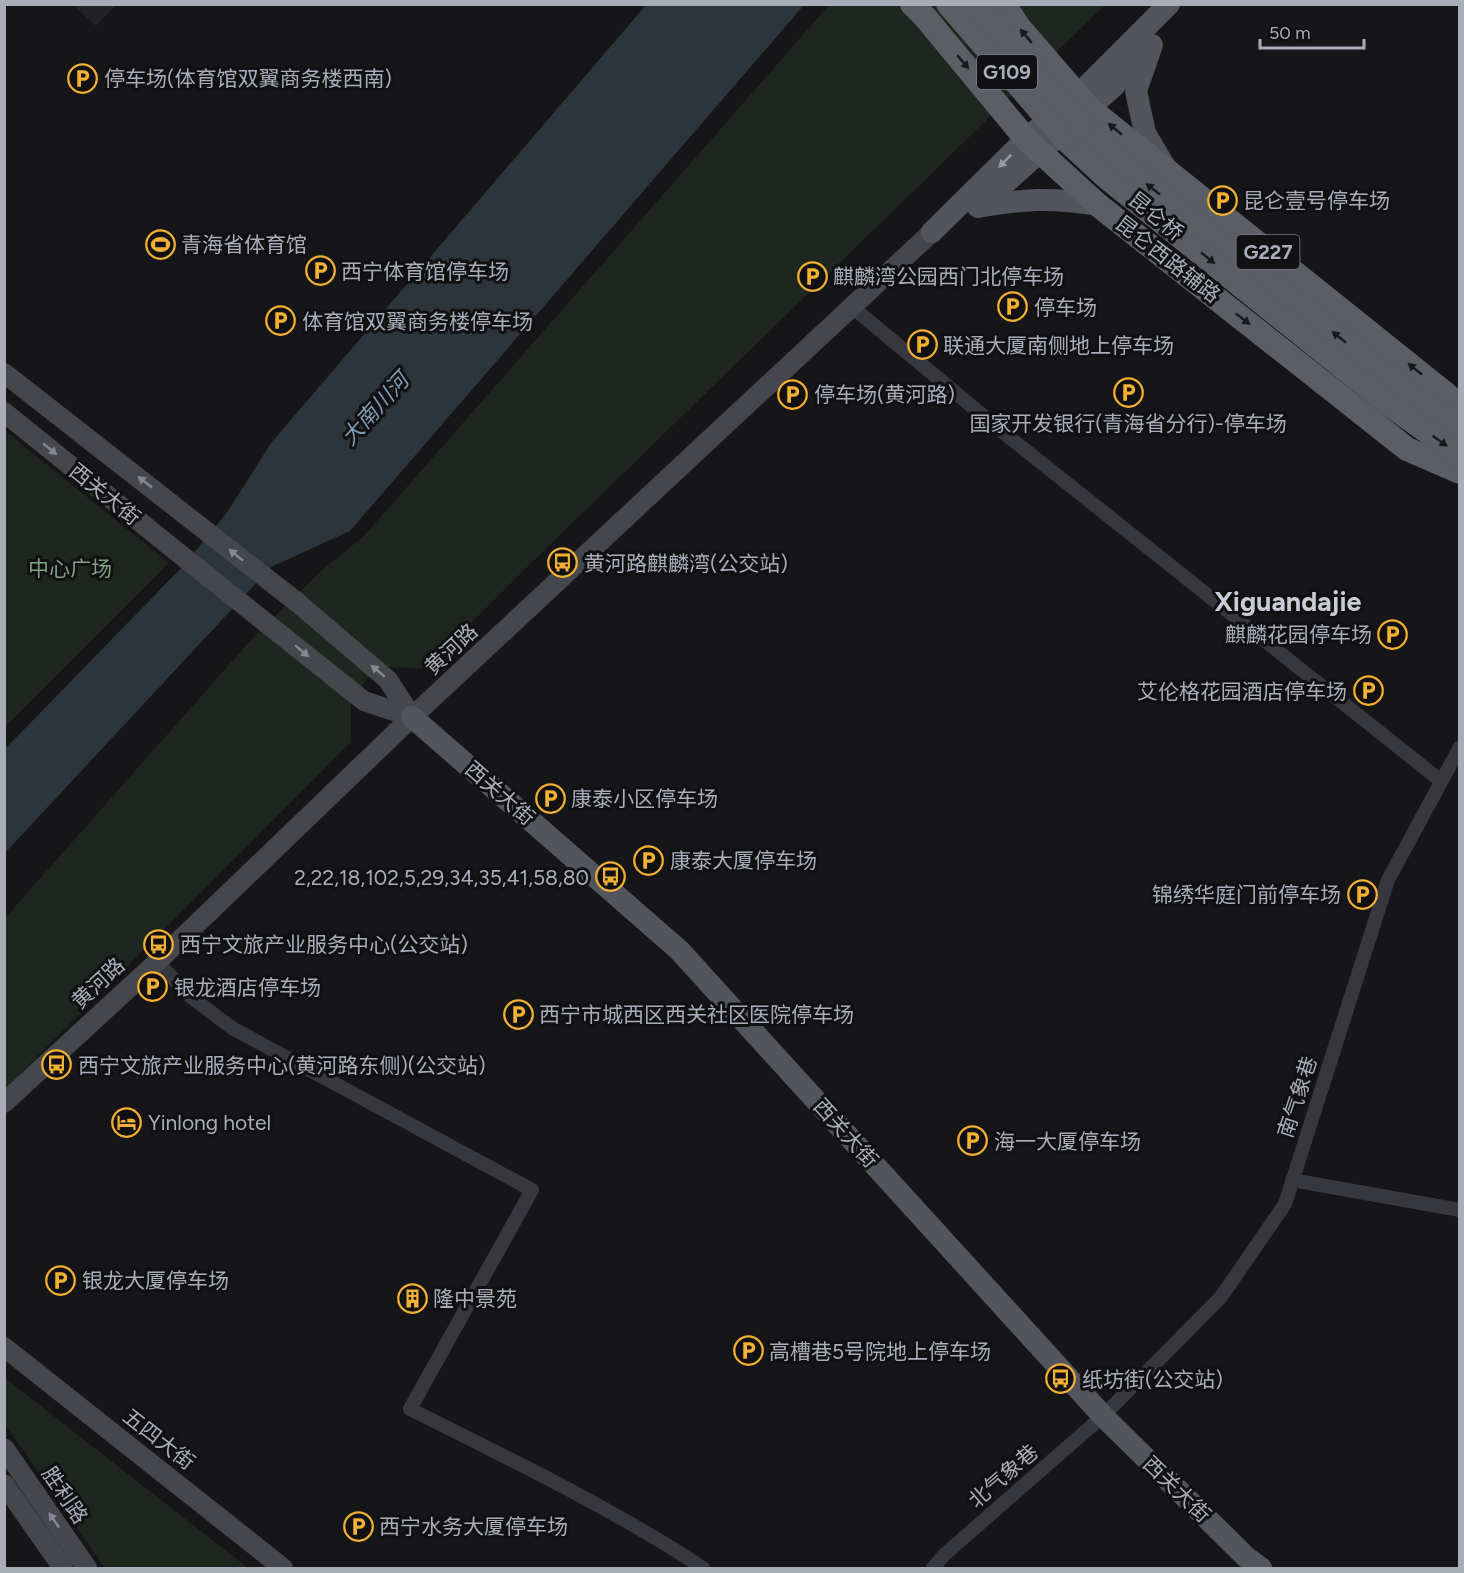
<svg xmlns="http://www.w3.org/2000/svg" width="1464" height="1573" viewBox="0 0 1464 1573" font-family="Figtree,'Noto Sans SC',sans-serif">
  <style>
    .built { fill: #222225 }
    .green { fill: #1e261f }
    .water { fill: #2c353c }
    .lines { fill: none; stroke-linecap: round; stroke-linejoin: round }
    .minor { stroke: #37383d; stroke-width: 14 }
    .secondary { stroke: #45474d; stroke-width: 20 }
    .primary { stroke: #53555c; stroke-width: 22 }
    .trunk { stroke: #5b5e65; stroke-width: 24 }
    .trunk-bridge { stroke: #5b5e65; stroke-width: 24 }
    .oneway { fill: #18191b }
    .oneway2 { fill: #979ba6 }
    .oneway3 { fill: #858993 }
    .labels { text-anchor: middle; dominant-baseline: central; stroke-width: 6; stroke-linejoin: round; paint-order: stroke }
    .shield { fill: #111113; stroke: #7b7e86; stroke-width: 1.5 }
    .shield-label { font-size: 20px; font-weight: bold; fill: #a8adb8 }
    .poi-label { font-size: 21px; fill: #a8adb8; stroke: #111113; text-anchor: start }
    .street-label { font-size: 21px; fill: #a8adb8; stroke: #111113 }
    .park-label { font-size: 21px; fill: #7fa381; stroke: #111113 }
    .water-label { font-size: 22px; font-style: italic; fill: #7f9bb3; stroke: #111113 }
    .district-label { font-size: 27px; font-weight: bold; fill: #c9ccd4; stroke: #111113 }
  </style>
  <rect width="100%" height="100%" fill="#161618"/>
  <!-- built -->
  <path class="built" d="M73,5h43l-20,21z"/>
  <!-- green -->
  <g class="green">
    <path d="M829,5h276l-578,562 -62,62 -37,40 -49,-3 -28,31v45l-346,347v-171l245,-277 72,-71 42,-34z"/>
    <path d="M5,431l164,132 -164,164z"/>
    <path d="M5,1378l243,190h-143l-100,-144z"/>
  </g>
  <!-- water -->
  <path class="water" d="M646,5h158l-454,526 -79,36 -266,286v-104l180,-185 43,-53 43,-68z"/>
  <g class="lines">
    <!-- minor -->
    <g class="minor">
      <path d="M852,307l157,130 432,344"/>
      <path d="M157,962l34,35 41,31 300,162 -122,219c100,50 200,98 293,159"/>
      <path d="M1292,1180l168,30"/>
      <path d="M933,1568l11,-13 159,-139 118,-119 64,-93 103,-324 72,-133"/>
    </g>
    <!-- secondary -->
    <g class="secondary">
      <path d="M4,373l294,230 90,77 24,37"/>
      <path d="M4,412l167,135 193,154 48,16"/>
      <path d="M4,1103l153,-141 255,-245 520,-485"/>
      <path d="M4,1347l279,221"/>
      <path d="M4,1448l83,120"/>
      <path d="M4,1484l59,84"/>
    </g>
    <!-- primary -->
    <g class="primary">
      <path d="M1152,45l-16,46 9,42 20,34"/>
      <path d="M985,201l129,-115 26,-38"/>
      <path d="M978,207c45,-8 75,-10 120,-2"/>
      <path d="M932,232l94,-93 51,-43 92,-92"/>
      <path d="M412,717l267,233 424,466 143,141 15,11"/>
    </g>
    <!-- trunk -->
    <g class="trunk">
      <path d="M912,4l13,13 101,122 72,66 309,244 53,23"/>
      <path d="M1004,4l15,23 70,81 356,285 15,14"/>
      <path d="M1083,127l47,44 271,215 59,42"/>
      <path d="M1066,140l40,37 281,226 73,52"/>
    </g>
    <!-- trunk-bridge -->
    <g class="trunk-bridge">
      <path d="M948,4l118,136"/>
      <path d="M976,4l107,123"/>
    </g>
  </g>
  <!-- one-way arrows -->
  <defs><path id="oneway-solid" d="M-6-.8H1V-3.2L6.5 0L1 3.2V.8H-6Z" transform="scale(1.5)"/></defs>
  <g class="oneway">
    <use href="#oneway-solid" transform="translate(1026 36) rotate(-130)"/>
    <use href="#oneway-solid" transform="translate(963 62) rotate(50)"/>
    <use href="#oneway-solid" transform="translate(1115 129) rotate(-141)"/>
    <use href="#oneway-solid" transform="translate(1153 189) rotate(-142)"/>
    <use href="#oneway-solid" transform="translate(1208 258) rotate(39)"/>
    <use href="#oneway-solid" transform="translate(1243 319) rotate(38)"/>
    <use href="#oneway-solid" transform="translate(1339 337) rotate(-142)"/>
    <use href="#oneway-solid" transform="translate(1415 369) rotate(-141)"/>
    <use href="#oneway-solid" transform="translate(1440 441) rotate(36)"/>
  </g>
  <use class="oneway2" href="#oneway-solid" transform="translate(1005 161) rotate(135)"/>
  <g class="oneway3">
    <use href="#oneway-solid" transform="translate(50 449) rotate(39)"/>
    <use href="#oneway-solid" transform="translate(145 482) rotate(-142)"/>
    <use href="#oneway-solid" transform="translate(236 555) rotate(-141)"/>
    <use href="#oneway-solid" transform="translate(302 651) rotate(39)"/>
    <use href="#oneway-solid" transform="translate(378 671) rotate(-140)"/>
    <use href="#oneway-solid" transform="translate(54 1520) rotate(-124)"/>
  </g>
  <!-- icons -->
  <defs>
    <symbol id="parking-ring" viewBox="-11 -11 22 22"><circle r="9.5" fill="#111113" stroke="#f2b134" stroke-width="1.5"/><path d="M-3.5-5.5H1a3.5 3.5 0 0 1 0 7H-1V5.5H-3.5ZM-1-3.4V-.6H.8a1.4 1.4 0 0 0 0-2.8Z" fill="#f2b134"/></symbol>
    <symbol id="stadium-ring" viewBox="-11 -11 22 22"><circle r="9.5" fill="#111113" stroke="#f2b134" stroke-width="1.5"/><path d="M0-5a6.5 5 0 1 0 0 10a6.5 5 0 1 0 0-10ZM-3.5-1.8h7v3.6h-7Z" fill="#f2b134"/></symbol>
    <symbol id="bus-ring" viewBox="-11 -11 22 22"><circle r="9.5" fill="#111113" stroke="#f2b134" stroke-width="1.5"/><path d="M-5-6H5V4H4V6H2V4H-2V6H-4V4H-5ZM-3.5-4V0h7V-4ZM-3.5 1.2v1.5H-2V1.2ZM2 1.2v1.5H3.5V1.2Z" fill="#f2b134"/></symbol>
    <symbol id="hotel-ring" viewBox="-11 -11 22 22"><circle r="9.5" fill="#111113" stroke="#f2b134" stroke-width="1.5"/><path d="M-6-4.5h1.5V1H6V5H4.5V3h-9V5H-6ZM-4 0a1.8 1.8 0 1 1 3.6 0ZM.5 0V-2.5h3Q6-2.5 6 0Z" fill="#f2b134"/></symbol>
    <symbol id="building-ring" viewBox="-11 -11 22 22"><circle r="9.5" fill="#111113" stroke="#f2b134" stroke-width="1.5"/><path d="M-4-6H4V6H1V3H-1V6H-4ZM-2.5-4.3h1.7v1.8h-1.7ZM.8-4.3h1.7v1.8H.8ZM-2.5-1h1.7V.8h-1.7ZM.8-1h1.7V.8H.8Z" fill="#f2b134"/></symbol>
  </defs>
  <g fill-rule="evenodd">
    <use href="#parking-ring" x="66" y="62" width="33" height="33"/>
    <use href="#parking-ring" x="1206" y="184" width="33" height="33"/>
    <use href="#stadium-ring" x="144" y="228" width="33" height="33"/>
    <use href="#parking-ring" x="304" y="254" width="33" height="33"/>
    <use href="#parking-ring" x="796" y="260" width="33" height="33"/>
    <use href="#parking-ring" x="996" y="290" width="33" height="33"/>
    <use href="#parking-ring" x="264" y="304" width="33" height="33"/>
    <use href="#parking-ring" x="906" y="328" width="33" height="33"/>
    <use href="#parking-ring" x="1112" y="376" width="33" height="33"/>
    <use href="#parking-ring" x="776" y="378" width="33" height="33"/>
    <use href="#bus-ring" x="546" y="546" width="33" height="33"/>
    <use href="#parking-ring" x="1376" y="618" width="33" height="33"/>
    <use href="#parking-ring" x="1352" y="674" width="33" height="33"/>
    <use href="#parking-ring" x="534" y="782" width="33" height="33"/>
    <use href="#parking-ring" x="632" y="844" width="33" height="33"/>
    <use href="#bus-ring" x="594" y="860" width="33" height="33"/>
    <use href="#parking-ring" x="1346" y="878" width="33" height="33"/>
    <use href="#bus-ring" x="142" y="928" width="33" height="33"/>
    <use href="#parking-ring" x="136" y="970" width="33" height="33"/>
    <use href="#parking-ring" x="502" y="998" width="33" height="33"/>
    <use href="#bus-ring" x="40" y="1048" width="33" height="33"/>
    <use href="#hotel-ring" x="110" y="1106" width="33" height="33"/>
    <use href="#parking-ring" x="956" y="1124" width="33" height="33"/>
    <use href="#parking-ring" x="44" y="1264" width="33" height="33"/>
    <use href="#building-ring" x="396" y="1282" width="33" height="33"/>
    <use href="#parking-ring" x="732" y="1334" width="33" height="33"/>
    <use href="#bus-ring" x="1044" y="1362" width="33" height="33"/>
    <use href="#parking-ring" x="342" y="1510" width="33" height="33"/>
  </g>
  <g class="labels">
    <!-- shield labels -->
    <g class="shield">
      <rect x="977" y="55" width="60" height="34" rx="4.5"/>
      <rect x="1236.5" y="235" width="63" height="34" rx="4.5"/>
    </g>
    <g class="shield-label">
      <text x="1007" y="72">G109</text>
      <text x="1268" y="252">G227</text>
    </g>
    <!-- poi labels -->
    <g class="poi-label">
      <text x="104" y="78">停车场(体育馆双翼商务楼西南)</text>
      <text x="1243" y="200">昆仑壹号停车场</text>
      <text x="181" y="244">青海省体育馆</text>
      <text x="341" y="271">西宁体育馆停车场</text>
      <text x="833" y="276">麒麟湾公园西门北停车场</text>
      <text x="1034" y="307">停车场</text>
      <text x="302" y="321">体育馆双翼商务楼停车场</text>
      <text x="943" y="345">联通大厦南侧地上停车场</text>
      <text x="814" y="394">停车场(黄河路)</text>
      <text x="1128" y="423" text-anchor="middle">国家开发银行(青海省分行)-停车场</text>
      <text x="584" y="563">黄河路麒麟湾(公交站)</text>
      <text x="1372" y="634" text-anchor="end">麒麟花园停车场</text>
      <text x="1347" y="691" text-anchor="end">艾伦格花园酒店停车场</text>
      <text x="571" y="798">康泰小区停车场</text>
      <text x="670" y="860">康泰大厦停车场</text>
      <text x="589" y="877" text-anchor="end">2,22,18,102,5,29,34,35,41,58,80</text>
      <text x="1341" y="894" text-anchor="end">锦绣华庭门前停车场</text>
      <text x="180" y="944">西宁文旅产业服务中心(公交站)</text>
      <text x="174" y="987">银龙酒店停车场</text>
      <text x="539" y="1014">西宁市城西区西关社区医院停车场</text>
      <text x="78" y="1065">西宁文旅产业服务中心(黄河路东侧)(公交站)</text>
      <text x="148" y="1122">Yinlong hotel</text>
      <text x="994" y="1141">海一大厦停车场</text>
      <text x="82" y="1280">银龙大厦停车场</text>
      <text x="433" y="1298">隆中景苑</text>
      <text x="769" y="1351">高槽巷5号院地上停车场</text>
      <text x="1082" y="1379">纸坊街(公交站)</text>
      <text x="379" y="1526">西宁水务大厦停车场</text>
    </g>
    <!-- street labels -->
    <g class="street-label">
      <text transform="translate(1156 216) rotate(39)">昆仑桥</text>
      <text transform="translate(1168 259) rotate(38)">昆仑西路辅路</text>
      <text transform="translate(105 494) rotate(39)">西关大街</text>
      <text transform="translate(451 649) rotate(-43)">黄河路</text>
      <text transform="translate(500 793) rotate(41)">西关大街</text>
      <text transform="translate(98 983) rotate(-43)">黄河路</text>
      <text transform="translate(1297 1097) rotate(-72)">南气象巷</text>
      <text transform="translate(846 1133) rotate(48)">西关大街</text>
      <text transform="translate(159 1439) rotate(38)">五四大街</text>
      <text transform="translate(1003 1476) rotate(-41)">北气象巷</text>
      <text transform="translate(1177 1489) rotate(44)">西关大街</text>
      <text transform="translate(65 1495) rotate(56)">胜利路</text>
    </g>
    <!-- park labels -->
    <g class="park-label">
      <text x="70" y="568">中心广场</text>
    </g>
    <!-- water labels -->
    <g class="water-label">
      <text transform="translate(375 409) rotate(-48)">大南川河</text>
    </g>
    <!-- district labels -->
    <g class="district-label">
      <text x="1288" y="601">Xiguandajie</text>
    </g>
  </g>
  <!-- border -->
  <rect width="1464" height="1573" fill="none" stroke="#a8adb8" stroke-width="12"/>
  <!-- scale -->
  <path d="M1260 39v9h104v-9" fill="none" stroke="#a8adb8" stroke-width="3"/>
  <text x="1269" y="39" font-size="18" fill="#a8adb8" stroke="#111113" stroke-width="4.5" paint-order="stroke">50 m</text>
</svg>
